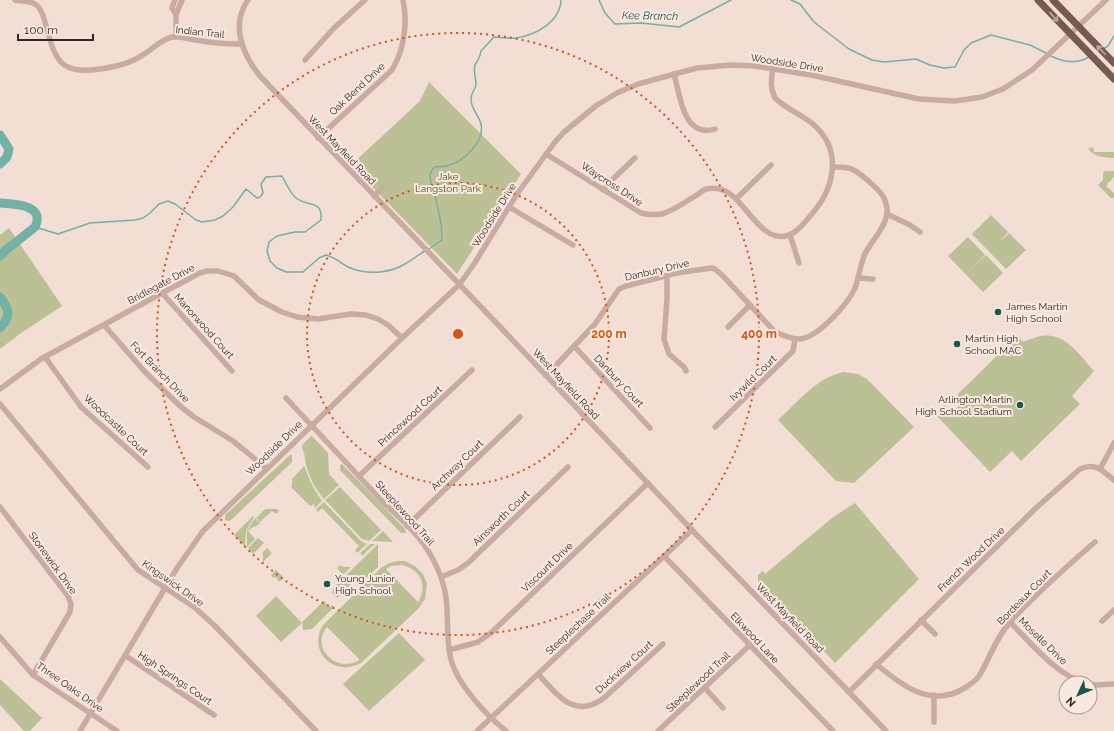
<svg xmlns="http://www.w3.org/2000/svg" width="1114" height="731" viewBox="0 0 1114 731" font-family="Raleway,sans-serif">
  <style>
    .green { fill: #bbc195; fill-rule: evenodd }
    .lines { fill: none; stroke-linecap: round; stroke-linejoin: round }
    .stream { stroke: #73b0a5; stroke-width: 1.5 }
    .river { stroke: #73b0a5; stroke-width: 9 }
    .minor { stroke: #caaba1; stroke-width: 5.5 }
    .major { stroke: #775954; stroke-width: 7 }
    .oneway { stroke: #bea8a2 }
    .ring { fill: none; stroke: #d6540e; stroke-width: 2; stroke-dasharray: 2 4 }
    .poi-dot { fill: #19564d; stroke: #f9e9e1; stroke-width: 1.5 }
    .labels { text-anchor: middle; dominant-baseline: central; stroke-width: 4; stroke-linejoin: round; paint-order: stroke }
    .street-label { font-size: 10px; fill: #342624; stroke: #f9e9e1 }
    .park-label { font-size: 10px; fill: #4c5327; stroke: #f9e9e1 }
    .poi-label { font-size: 10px; fill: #342624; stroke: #f9e9e1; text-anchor: start }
    .water-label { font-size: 11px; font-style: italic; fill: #19564d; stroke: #f9e9e1 }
    .centre { fill: #d6540e; stroke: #f9e9e1; stroke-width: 2 }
    .ring-label { font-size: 12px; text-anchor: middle; font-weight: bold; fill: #d6540e; stroke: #f9e9e1; stroke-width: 4; stroke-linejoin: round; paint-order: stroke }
  </style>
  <rect width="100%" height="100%" fill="#f2ded5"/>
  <!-- green -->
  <g class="green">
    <path d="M429,82l92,92 -64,100 -106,-109 69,-64z"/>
    <path d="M1093,147l1,5h20v6c-11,-1 -18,0 -26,-9z"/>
    <path d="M1105,171h9v6l-3,3v2l-1,-1 -3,3 1,1 -2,1 8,7v4l-2,2 -14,-14 5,-5v-7z"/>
    <path d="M991,215l17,17 -9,10 10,-9 17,17 -20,19 -34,-35z"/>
    <path d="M9,228l53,78 -41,27 -21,16v-114z"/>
    <path d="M968,237l17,18 -17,17 18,-17 17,18 -20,19 -35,-36z"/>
    <path d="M1017,336l6,6c6,-2 12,-5 18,-6 25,-4 39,20 53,35l-22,25 8,8 -59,57 -9,-10 -22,21 -55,-58 9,-9 8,8 11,-12 -6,-6z"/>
    <path d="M844,372l14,2 9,5 47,48 -60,56 -18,-2 -58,-61c20,-18 39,-43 66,-48z"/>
    <path d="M311,436l2,1 15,16 1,21 10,11 -15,14c-8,-9 -15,-22 -18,-34 -1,-7 -1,-10 -4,-18l1,-3z"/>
    <path d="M290,455h2v7l-61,58 -2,1 -4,-1v-5z"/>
    <path d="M342,464l63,65 1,4h-5l-61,-63v-5z"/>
    <path d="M304,466l9,21 9,14 -7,7 -1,-4 -4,2 -19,-19 1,-2v-6z"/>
    <path d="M340,487l41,43 -12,11 -7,-2 -37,-39z"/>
    <path d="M324,502l37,39 6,3 -10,9 -2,-3 4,-4 -37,-38 -4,4 -2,-3z"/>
    <path d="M855,503l64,76 -84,84 -77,-81v-7l5,-4 2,3 67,-56z"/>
    <path d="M265,509h12l2,2 -3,3 -4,-3 -12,11 -4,-4z"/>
    <path d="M253,516l1,1 -8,14 -1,16 -11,-12z"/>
    <path d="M255,518l5,5 -5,4 -1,-1 -6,5 7,8 -8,8v-16z"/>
    <path d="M383,531l10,11 -21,-1z"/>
    <path d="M258,538l6,5 -11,11 -5,-6z"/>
    <path d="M370,544h5l-13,12 -1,-3 -2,1z"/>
    <path d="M378,544v23l-20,18 -4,-4 -14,13 1,1 -4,3 -5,-5 2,-6z"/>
    <path d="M267,548l5,5 -11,11v-2h2v-8l-1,-1z"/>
    <path d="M399,561h6l10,5 8,8 4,10 -2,15 -6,9 -58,55c-27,15 -54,-12 -38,-38l58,-57 8,-5zM400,565c19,2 29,20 18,37l-32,-33 5,-3zM327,627l32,32v1c-23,14 -49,-13 -32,-33z"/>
    <path d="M340,565l3,2h8l-8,8 -6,-7z"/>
    <path d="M276,570l8,8 -5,4 -3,-5 -3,1 -2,-3z"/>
    <path d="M276,596l26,27 -21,19 -25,-26z"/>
    <path d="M324,601l6,6 2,-2 2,2 -22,22 -9,1 -1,-8z"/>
    <path d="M399,633l26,27 -56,51 -26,-27z"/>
    <path d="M0,679l42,39 -12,13h-6l-24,-26z"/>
  </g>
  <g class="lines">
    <!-- stream -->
    <g class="stream">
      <path d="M599,0l6,13 10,11 26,-1 38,4 52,-27"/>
      <path d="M791,0l9,4 14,18 35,27 23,11 12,2 32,-3 14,6 14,3 11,-1 9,-17 7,-7 20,-8 39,10 18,9"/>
      <path d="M1103,49l5,-3 6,-10"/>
      <path d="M1051,56c12,6 26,8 38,1"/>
      <path d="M35,227l23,7 32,-11 45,-3 8,-2 7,-5 9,-9 9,-3 7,3 21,16 6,2 13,-2 8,-4 10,-9 13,-18 11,9 3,-1 3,-4 -2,-9 5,-7 16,-1c4,7 8,17 14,22 11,9 27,1 25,22l-16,12h-10l-18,4 -8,6 -2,9 3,10 7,7 9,4h17l16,-14 7,-3c9,2 14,8 22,12 18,8 40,7 57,-3 7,-4 13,-9 20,-13"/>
      <path d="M429,249l13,-9 -1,-17 -5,-24 -5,-16 -1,-9 4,-7c4,-1 9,0 13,-1 16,-4 38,-24 34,-42 -2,-9 -11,-16 -10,-26 0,-5 5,-9 5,-14 0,-6 -3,-13 -1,-19 3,-6 5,-6 6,-14l13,-14c7,0 16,2 22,1 20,-3 44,-16 45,-38"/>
    </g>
    <!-- river -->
    <g class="river">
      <path d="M0,135l9,14 -2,8 -7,7"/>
      <path d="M0,203c13,1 46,1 35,24l-29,23 -6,6"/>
      <path d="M0,297c10,13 11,19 0,31"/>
    </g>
    <!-- minor -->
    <g class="minor">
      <path d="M15,0c5,1 12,1 18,3 17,6 12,54 35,64 16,8 59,-1 73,-11 11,-6 19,-16 31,-19 8,-1 16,2 24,3 15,3 30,4 45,4"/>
      <path d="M175,0l-3,8 4,7"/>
      <path d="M248,0c-18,25 -5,55 12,76l244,255 188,199 157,162 37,39"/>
      <path d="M176,37v-22l6,-15"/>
      <path d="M305,60l29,-32 31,-28"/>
      <path d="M674,74c6,21 9,65 41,55"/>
      <path d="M318,138l74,-68c12,-20 16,-47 11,-70"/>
      <path d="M546,154l95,59c8,2 14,2 21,1 13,-4 24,-13 35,-19 3,-2 7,-6 10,-6 4,-1 9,-1 12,0 20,2 36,43 58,47 15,3 25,-10 34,-21 24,-27 32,-65 2,-91 -12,-10 -27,-15 -38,-26 -5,-10 -4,-19 -2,-29"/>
      <path d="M603,190l11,-12 21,-20"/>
      <path d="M374,196l8,-8"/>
      <path d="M736,199l35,-34"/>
      <path d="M509,207l64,38"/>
      <path d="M887,214l23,11 10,7"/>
      <path d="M790,235l9,28"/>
      <path d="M667,275v24l-3,40 5,15 15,13 2,4"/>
      <path d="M858,278l15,1"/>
      <path d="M162,293l70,78"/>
      <path d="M104,325l41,47 35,34 14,11 39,24 33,27"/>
      <path d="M728,327l22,-22"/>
      <path d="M574,346l76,82"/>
      <path d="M45,357l36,50 67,60"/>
      <path d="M546,376l49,-52 24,-35 7,-3 51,-13 34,-5 4,1 8,7 52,56c8,3 17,8 26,7 18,-3 47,-35 54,-51 4,-10 5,-22 9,-32 6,-14 21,-27 23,-42 1,-7 -1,-12 -4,-18 -5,-7 -26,-27 -35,-28 -5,-1 -10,-1 -15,-1"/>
      <path d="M0,389l41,-30 121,-66 38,-20 7,-2h11l16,5 25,24 23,12 15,5 21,2 33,-5 15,1 12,4 10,6 14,13"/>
      <path d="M286,398c32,34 63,68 95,102 17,17 37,33 49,54 10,17 17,37 17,57 1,17 0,33 4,49 7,25 35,55 55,71"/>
      <path d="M0,404l138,166 56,37 20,18 102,106"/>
      <path d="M715,427l78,-76 2,-12"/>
      <path d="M1100,469l14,-26"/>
      <path d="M359,476l113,-106"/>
      <path d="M0,507l68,89 3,8 -1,8 -37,63"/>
      <path d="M407,526l113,-109"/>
      <path d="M664,556l169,175"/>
      <path d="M441,577l17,-7 10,-7 100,-96"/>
      <path d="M921,620l14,14"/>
      <path d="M1102,621l12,-11"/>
      <path d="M1010,622c20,20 48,55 76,61"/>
      <path d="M0,637l33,38 84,56"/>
      <path d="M449,650l29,-8 14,-10 156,-149"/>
      <path d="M126,656l88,59"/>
      <path d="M876,664c25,21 54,44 87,25 6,-4 12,-7 16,-13 11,-18 17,-39 32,-55 26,-28 55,-54 84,-79"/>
      <path d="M538,674c20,21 36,46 66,24l59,-54"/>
      <path d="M1090,684l6,1 18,-1"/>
      <path d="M705,688l18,20"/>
      <path d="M849,692l188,-185 43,-38c16,-7 21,1 34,11"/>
      <path d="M934,722v-27"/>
      <path d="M80,731l97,-163 26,-37 199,-193 57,-53 15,-21 43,-70 38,-52 9,-10 33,-27 20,-12 21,-9 59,-16 34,-3 24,1 56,9 108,24 36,2 27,-4 21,-8 29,-19 74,-70"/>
      <path d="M477,731l215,-201"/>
      <path d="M658,731l92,-86"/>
    </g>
    <!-- major -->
    <g class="major">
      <path d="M1038,0l76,79"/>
      <path d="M1053,0l61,63"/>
    </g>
  </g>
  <!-- one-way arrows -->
  <defs><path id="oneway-shaft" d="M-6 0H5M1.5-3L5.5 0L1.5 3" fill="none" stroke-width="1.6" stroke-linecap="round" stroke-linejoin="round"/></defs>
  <g class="oneway">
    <use href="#oneway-shaft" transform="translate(1054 17) rotate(47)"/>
    <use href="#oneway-shaft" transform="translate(1101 50) rotate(-134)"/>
  </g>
  <!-- distance rings -->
  <g class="ring">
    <circle cx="458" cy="334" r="151"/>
    <circle cx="458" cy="334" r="301"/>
  </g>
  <!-- markers -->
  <g class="poi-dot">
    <circle cx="998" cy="312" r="4"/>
    <circle cx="957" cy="344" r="4"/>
    <circle cx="1020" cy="405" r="4"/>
    <circle cx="327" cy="584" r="4"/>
  </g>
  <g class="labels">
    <!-- street labels -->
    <g class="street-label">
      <text transform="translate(200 32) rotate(6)">Indian Trail</text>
      <text transform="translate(787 63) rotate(9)">Woodside Drive</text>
      <text transform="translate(357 89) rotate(-43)">Oak Bend Drive</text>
      <text transform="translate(342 150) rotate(46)">West Mayfield Road</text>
      <text transform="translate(612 184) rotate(33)">Waycross Drive</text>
      <text transform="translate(494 215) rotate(-58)">Woodside Drive</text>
      <text transform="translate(657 270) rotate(-13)">Danbury Drive</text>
      <text transform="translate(161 284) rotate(-28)">Bridlegate Drive</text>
      <text transform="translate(204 326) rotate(48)">Manorwood Court</text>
      <text transform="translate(160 372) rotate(46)">Fort Branch Drive</text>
      <text transform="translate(753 378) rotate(-44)">Ivywild Court</text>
      <text transform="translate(619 381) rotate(47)">Danbury Court</text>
      <text transform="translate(566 384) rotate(47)">West Mayfield Road</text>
      <text transform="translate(410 416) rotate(-43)">Princewood Court</text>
      <text transform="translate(116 425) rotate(43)">Woodcastle Court</text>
      <text transform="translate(274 448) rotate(-44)">Woodside Drive</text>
      <text transform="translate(457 465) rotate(-44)">Archway Court</text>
      <text transform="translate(405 513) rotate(48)">Steeplewood Trail</text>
      <text transform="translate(501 518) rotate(-44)">Ainsworth Court</text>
      <text transform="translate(971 559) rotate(-44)">French Wood Drive</text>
      <text transform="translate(53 563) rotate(54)">Stonewick Drive</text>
      <text transform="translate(547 567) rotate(-44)">Viscount Drive</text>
      <text transform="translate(173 583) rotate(35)">Kingswick Drive</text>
      <text transform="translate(1024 597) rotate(-46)">Bordeaux Court</text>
      <text transform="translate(790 618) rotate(46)">West Mayfield Road</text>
      <text transform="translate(578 624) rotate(-43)">Steeplechase Trail</text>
      <text transform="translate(755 638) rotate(47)">Elkwood Lane</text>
      <text transform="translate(1043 641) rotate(44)">Moselle Drive</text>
      <text transform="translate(624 667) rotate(-42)">Duckview Court</text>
      <text transform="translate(175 678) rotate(34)">High Springs Court</text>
      <text transform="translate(698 682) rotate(-43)">Steeplewood Trail</text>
      <text transform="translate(70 687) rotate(35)">Three Oaks Drive</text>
    </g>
    <!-- park labels -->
    <g class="park-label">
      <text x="448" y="176">Jake<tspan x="448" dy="12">Langston Park</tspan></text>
    </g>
    <!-- poi labels -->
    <g class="poi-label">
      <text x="1006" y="306">James Martin<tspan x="1006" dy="12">High School</tspan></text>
      <text x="965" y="338">Martin High<tspan x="965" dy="12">School MAC</tspan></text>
      <text x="1012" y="399" text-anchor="end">Arlington Martin<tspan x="1012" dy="12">High School Stadium</tspan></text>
      <text x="335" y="578">Young Junior<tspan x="335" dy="12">High School</tspan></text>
    </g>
    <!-- water labels -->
    <g class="water-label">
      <text transform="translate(650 16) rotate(1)">Kee Branch</text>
    </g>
  </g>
  <circle cx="458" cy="334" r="6" class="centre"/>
  <g class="ring-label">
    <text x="609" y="338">200 m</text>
    <text x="759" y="338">400 m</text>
  </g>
  <!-- north arrow -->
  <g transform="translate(1078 695) rotate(226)"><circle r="19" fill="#f9e9e1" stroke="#aa9b95"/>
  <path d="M0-3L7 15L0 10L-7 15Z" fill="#19564d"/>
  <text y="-6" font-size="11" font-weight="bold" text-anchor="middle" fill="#342624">N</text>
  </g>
  <!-- scale -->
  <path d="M18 34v6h75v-6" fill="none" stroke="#342624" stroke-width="2"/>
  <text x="24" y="34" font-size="12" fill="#342624" stroke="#f9e9e1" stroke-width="3" paint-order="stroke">100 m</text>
</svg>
